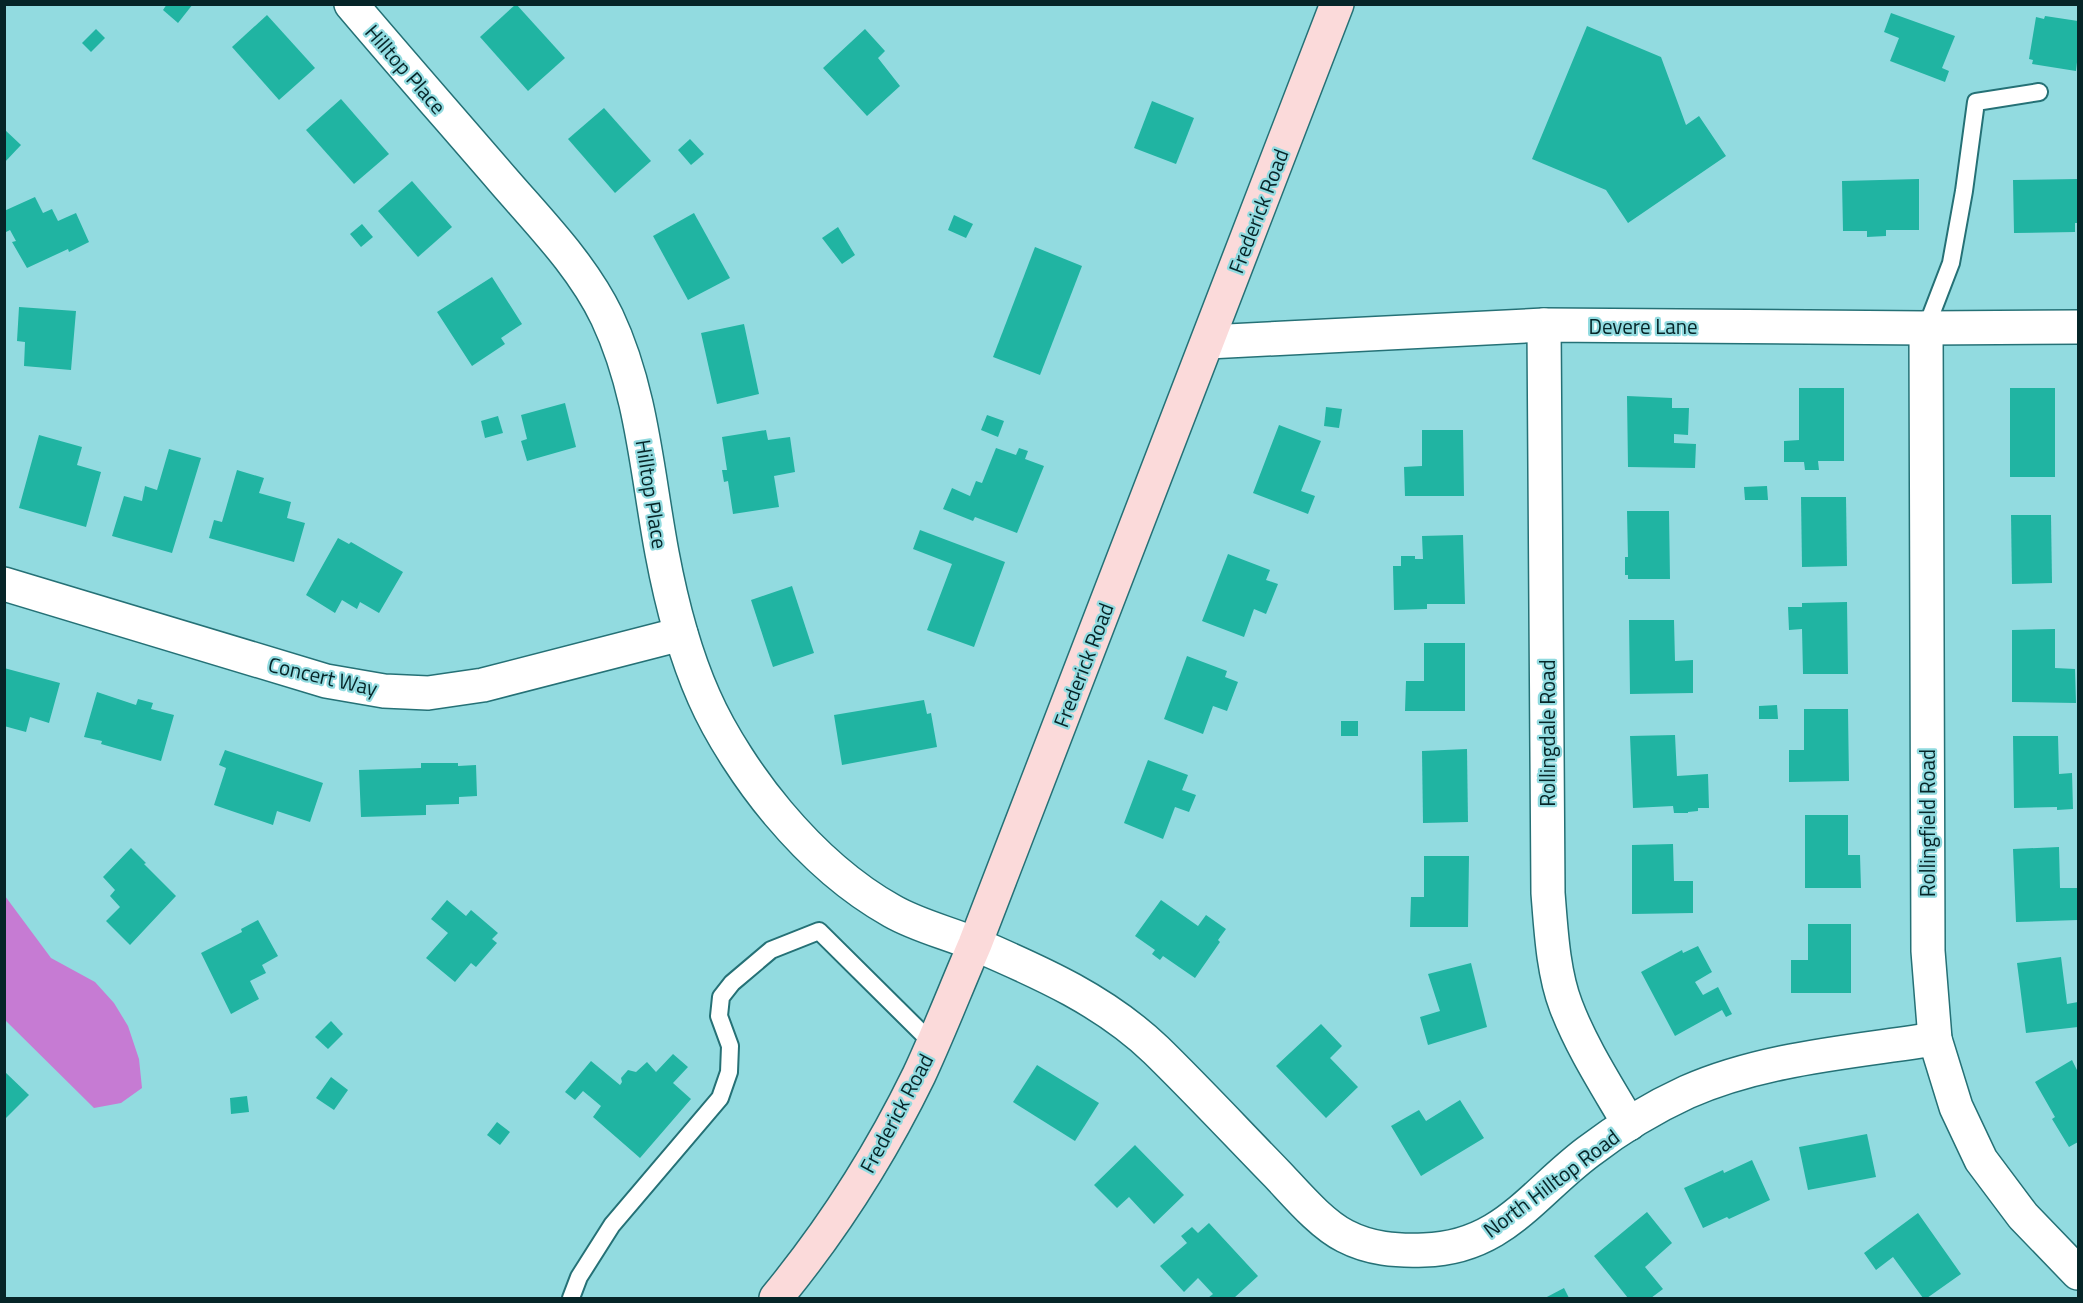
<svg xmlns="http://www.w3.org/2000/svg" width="2083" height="1303" viewBox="0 0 2083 1303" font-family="'Titillium Web',sans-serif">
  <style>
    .forest { fill: #c67bd3 }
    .building { fill: #20b4a2 }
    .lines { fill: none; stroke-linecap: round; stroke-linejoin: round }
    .service-casing { stroke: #257176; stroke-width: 20 }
    .minor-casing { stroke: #257176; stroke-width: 36 }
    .secondary-casing { stroke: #257176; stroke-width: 36 }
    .service { stroke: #fff; stroke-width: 16 }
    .minor { stroke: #fff; stroke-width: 33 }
    .secondary { stroke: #fbdada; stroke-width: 33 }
    .labels { text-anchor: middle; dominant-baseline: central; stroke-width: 4.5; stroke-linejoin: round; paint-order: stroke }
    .street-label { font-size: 21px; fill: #062528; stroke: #92dbe0 }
  </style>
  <rect width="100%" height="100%" fill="#92dbe0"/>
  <!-- forest -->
  <path class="forest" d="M5,896l46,62 44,24 19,21 14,23 11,33 3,29 -21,15 -27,5 -89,-88z"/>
  <!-- building -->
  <g class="building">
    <path d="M167,4h26l-15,19 -15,-13z"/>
    <path d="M516,4l49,54 -37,33 -48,-54z"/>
    <path d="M1891,13l64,23 -13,32 7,3 -4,11 -55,-21 9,-23 -15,-6z"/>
    <path d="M267,15l48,53 -36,32 -47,-53z"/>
    <path d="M2045,16l33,5v32l-2,18 -44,-7 1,-4 -4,-1 7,-42 8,2z"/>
    <path d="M1587,26l74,31 25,68 13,-9 27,40 -98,67 -22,-33 -74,-31z"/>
    <path d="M96,29l9,9 -14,14 -9,-9z"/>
    <path d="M865,29l20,22 -7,7 22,28 -33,30 -44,-48z"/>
    <path d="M341,99l48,55 -35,30 -48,-54z"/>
    <path d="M1152,101l42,17 -18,46 -42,-16z"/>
    <path d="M604,108l47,53 -36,32 -47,-54z"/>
    <path d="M4,129l17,16 -17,18z"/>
    <path d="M690,139l14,15 -13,11 -13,-15z"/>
    <path d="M1919,179v51h-33v6l-19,1v-6h-24l-1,-50z"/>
    <path d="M2077,179l1,44h-3v9l-61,1 -1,-53z"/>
    <path d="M412,181l40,46 -34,30 -40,-46z"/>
    <path d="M35,197l8,16 9,-4 6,12 18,-8 13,29 -20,10 -1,-3 -41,19 -15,-26 4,-1 -6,-11 -4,2 -2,-3v-18z"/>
    <path d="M694,213l36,65 -42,22 -35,-64z"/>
    <path d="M954,215l19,9 -7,14 -18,-8z"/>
    <path d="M362,224l11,13 -12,10 -11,-13z"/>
    <path d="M838,227l17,28 -13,9 -20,-26z"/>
    <path d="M1035,247l47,19 -42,109 -47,-18z"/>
    <path d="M492,277l30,47 -21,14 4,6 -33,22 -35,-54z"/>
    <path d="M19,307l57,4 -5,59 -47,-4 1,-24 -8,-1z"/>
    <path d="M744,324l15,70 -42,10 -16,-71z"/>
    <path d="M1799,388h45v73h-26l1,9h-14l-1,-8h-20v-21l15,-1z"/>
    <rect x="2010" y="388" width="45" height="89"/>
    <path d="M1627,396l45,2v10h17l-1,27 -14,-1v9l22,1 -1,24 -67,-1z"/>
    <path d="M565,403l11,44 -49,14 -6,-20 6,-2 -6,-24z"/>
    <path d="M1326,407l16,2 -3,19 -15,-2z"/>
    <path d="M987,415l17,6 -6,16 -17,-7z"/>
    <path d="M498,416l5,17 -18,5 -4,-17z"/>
    <path d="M1279,425l42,16 -20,50 14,5 -7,18 -55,-21z"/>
    <path d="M766,430l2,10 22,-3 5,35 -21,4 5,31 -46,7 -5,-33 -4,1 -2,-12h5l-5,-33z"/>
    <path d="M1422,430h41l1,66h-59l-1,-29 18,-1z"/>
    <path d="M39,435l43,12 -5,18 24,7 -15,55 -67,-19z"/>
    <path d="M996,448l20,7 3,-7 9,3 -3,8 19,7 -27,67 -42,-16 -2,4 -30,-12 9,-21 18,8 6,-15 6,2z"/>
    <path d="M169,449l32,9 -29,95 -60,-17 12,-40 18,5 3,-15 12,4z"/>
    <path d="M237,470l27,8 -5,15 32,9 -4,16 18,5 -11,39 -85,-24 5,-18 8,2z"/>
    <path d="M1767,486l1,14h-23l-1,-13z"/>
    <path d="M1801,497h45l1,69 -45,1z"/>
    <path d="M1627,511h42l1,68h-42v-4h-3v-18h3z"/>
    <path d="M2011,515h40l1,68 -40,1z"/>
    <path d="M920,530l85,32 -31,85 -47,-17 25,-66 -39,-15z"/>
    <path d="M1463,535l2,69h-38v5l-33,1 -1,-44h8v-10h14v3h8l-1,-23z"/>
    <path d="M338,538l11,6 2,-2 52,30 -24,41 -19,-11 -3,7 -15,-9 -7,13 -29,-18z"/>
    <path d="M1228,554l42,16 -4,10 12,4 -12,30 -12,-5 -10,28 -42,-16z"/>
    <path d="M792,586l22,67 -41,14 -22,-67z"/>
    <path d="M1847,602l1,72h-45l-1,-45 -13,1 -1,-23h14v-4z"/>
    <path d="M1629,620h45l1,41 18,-1v33l-63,1z"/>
    <path d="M2055,629v39l20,1 1,34 -64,-1v-72z"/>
    <path d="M1424,643h41v68h-60l1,-30h18z"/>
    <path d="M1187,656l40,15 -2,6 13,5 -11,29 -14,-5 -10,28 -39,-15z"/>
    <path d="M4,668l56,15 -11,40 -19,-6 -4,15 -22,-6z"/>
    <path d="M97,692l39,13 2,-6 15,4 -2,6 23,6 -13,46 -60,-17 1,-3 -18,-4z"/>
    <path d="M924,700l3,14 4,-1 6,34 -95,18 -8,-50z"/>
    <path d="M1777,705l1,14h-19v-13z"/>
    <path d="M1804,709h44l1,72 -60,1v-32h15z"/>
    <rect x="1341" y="721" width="17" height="15"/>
    <path d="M1675,735l2,41 31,-2 1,34h-11v3l-10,1v1h-14l-1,-7 -40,2 -3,-72z"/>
    <path d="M2013,736h45l1,38 13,-1 1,36 -16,1v-3l-43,1z"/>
    <path d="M1467,749l1,73 -45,1 -1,-72z"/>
    <path d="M225,750l98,33 -13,39 -33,-11 -4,14 -59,-20 12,-37 -7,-3z"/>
    <path d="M1148,760l40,15 -6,15 14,5 -7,17 -14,-5 -12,32 -39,-16z"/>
    <path d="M421,763h37v3l18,-1 1,31 -18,1v7l-33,1v10l-65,2 -2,-47 62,-2z"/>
    <path d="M1805,815h43v40h12l1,33h-56z"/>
    <path d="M1673,844l1,37h19v32l-61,1v-69z"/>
    <path d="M2059,847l1,41h17l1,32 -62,2 -3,-73z"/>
    <path d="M131,848l15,15 -2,1 32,32 -46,49 -24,-24 14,-14 -10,-11 5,-6 -12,-13z"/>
    <path d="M1424,856h45l-1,71h-58l1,-30h13z"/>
    <path d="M447,900l19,16 5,-6 27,23 -6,6 5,4 -21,24 -5,-4 -16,19 -29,-24 22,-25 -17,-14z"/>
    <path d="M1161,900l37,26 8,-11 20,14 -8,11 2,2 -25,36 -32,-22 -3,4 -8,-6 3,-4 -20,-14z"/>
    <path d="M258,920l20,36 -16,9 4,8 -16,8 9,18 -28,15 -30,-61 41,-21 -1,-3z"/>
    <path d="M1808,924h43v69h-60v-33h17z"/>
    <path d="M1698,946l14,26 -17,10 8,13 15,-8 14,27 -6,3 -4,-7 -47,26 -34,-64 41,-22 1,3z"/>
    <path d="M2061,957l6,47 11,-2v25l-52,6 -9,-70z"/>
    <path d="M1471,963l16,64 -59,18 -8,-28 20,-6 -12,-37z"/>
    <path d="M331,1021l12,13 -15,15 -13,-12z"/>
    <path d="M1321,1024l21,22 -12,12 28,29 -32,31 -50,-52z"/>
    <path d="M673,1054l15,13 -15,16 18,16 -51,59 -47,-41 8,-11 -18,-15 -8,9 -10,-8 26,-31 29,24 2,-3 -1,-4 7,-8 8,2 11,-10 9,10z"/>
    <path d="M2072,1060l6,12v70l-9,5 -17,-28 3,-2 -20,-35z"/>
    <path d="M1037,1065l62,38 -24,38 -62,-39z"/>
    <path d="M4,1071l25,24 -25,25z"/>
    <path d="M331,1077l17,13 -14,20 -18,-12z"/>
    <path d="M247,1096l2,16 -18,2 -1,-16z"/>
    <path d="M1460,1100l24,38 -63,38 -30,-50 28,-16 7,11z"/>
    <path d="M497,1122l13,10 -10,13 -13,-10z"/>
    <path d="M1867,1134l9,43 -68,13 -9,-43z"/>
    <path d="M1135,1145l49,50 -30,29 -25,-27 -12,11 -23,-23z"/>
    <path d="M1752,1160l18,40 -41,19 -2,-2 -24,11 -19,-40 39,-18 1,3z"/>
    <path d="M1647,1212l25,31 -27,24 18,22 -12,9h-23l-34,-42z"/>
    <path d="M1918,1213l43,61 -34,24h-4l-30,-41 -17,13 -12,-17z"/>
    <path d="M1209,1223l49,53 -24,22h-26l5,-4 -15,-16 -14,14 -24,-26 27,-23 -6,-7 11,-9 6,6z"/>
    <path d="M1564,1288l5,10h-24z"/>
  </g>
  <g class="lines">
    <defs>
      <g id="service">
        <path d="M1926,328l25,-65 13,-72 12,-89 63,-10"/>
        <path d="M571,1298l8,-21 33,-52 108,-127 9,-26 1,-26 -11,-30 2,-19 11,-14 39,-33 48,-19 113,112"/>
      </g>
      <g id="minor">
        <path d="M351,4c50,59 101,117 151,175 37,43 80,86 105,138 35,74 40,156 55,236 9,48 22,99 42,144 17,39 47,84 74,116 32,38 71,74 114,98 26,15 57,22 85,34 65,28 128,56 179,105 41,40 81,83 121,124 19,20 44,50 68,62 25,13 51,15 79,14 78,-2 108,-56 164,-98 30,-23 64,-44 99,-60 77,-34 165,-40 248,-53"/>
        <path d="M1544,325l4,568c3,37 5,79 18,113 16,42 41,80 63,118"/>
        <path d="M1926,328l2,623 7,88 21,68 25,53 42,56 55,57"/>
        <path d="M1208,342l336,-17 382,3 152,-1"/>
        <path d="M4,584l322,97 58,10 44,2 55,-8 198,-51"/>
      </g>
      <path id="secondary" d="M776,1298c56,-68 104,-143 143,-223 20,-43 37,-87 56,-131l362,-940"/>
    </defs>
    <!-- service casing -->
    <use href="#service" class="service-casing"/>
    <!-- minor casing -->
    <use href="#minor" class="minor-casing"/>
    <!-- secondary casing -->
    <use href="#secondary" class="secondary-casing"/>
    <!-- service -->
    <use href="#service" class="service"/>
    <!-- minor -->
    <use href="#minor" class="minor"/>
    <!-- secondary -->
    <use href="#secondary" class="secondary"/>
  </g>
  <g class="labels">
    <!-- street labels -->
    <g class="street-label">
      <text transform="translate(406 69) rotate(49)">Hilltop Place</text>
      <text transform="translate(1258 211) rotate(-69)">Frederick Road</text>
      <text x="1643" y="326">Devere Lane</text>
      <text transform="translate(652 494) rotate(81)">Hilltop Place</text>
      <text transform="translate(1083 665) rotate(-69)">Frederick Road</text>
      <text transform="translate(323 676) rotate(13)">Concert Way</text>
      <text transform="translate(1547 733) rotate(-90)">Rollingdale Road</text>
      <text transform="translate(1927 823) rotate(-90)">Rollingfield Road</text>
      <text transform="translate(896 1113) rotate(-62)">Frederick Road</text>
      <text transform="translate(1551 1183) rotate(-37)">North Hilltop Road</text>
    </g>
  </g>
  <!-- border -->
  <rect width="2083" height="1303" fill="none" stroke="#062528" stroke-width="12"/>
</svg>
